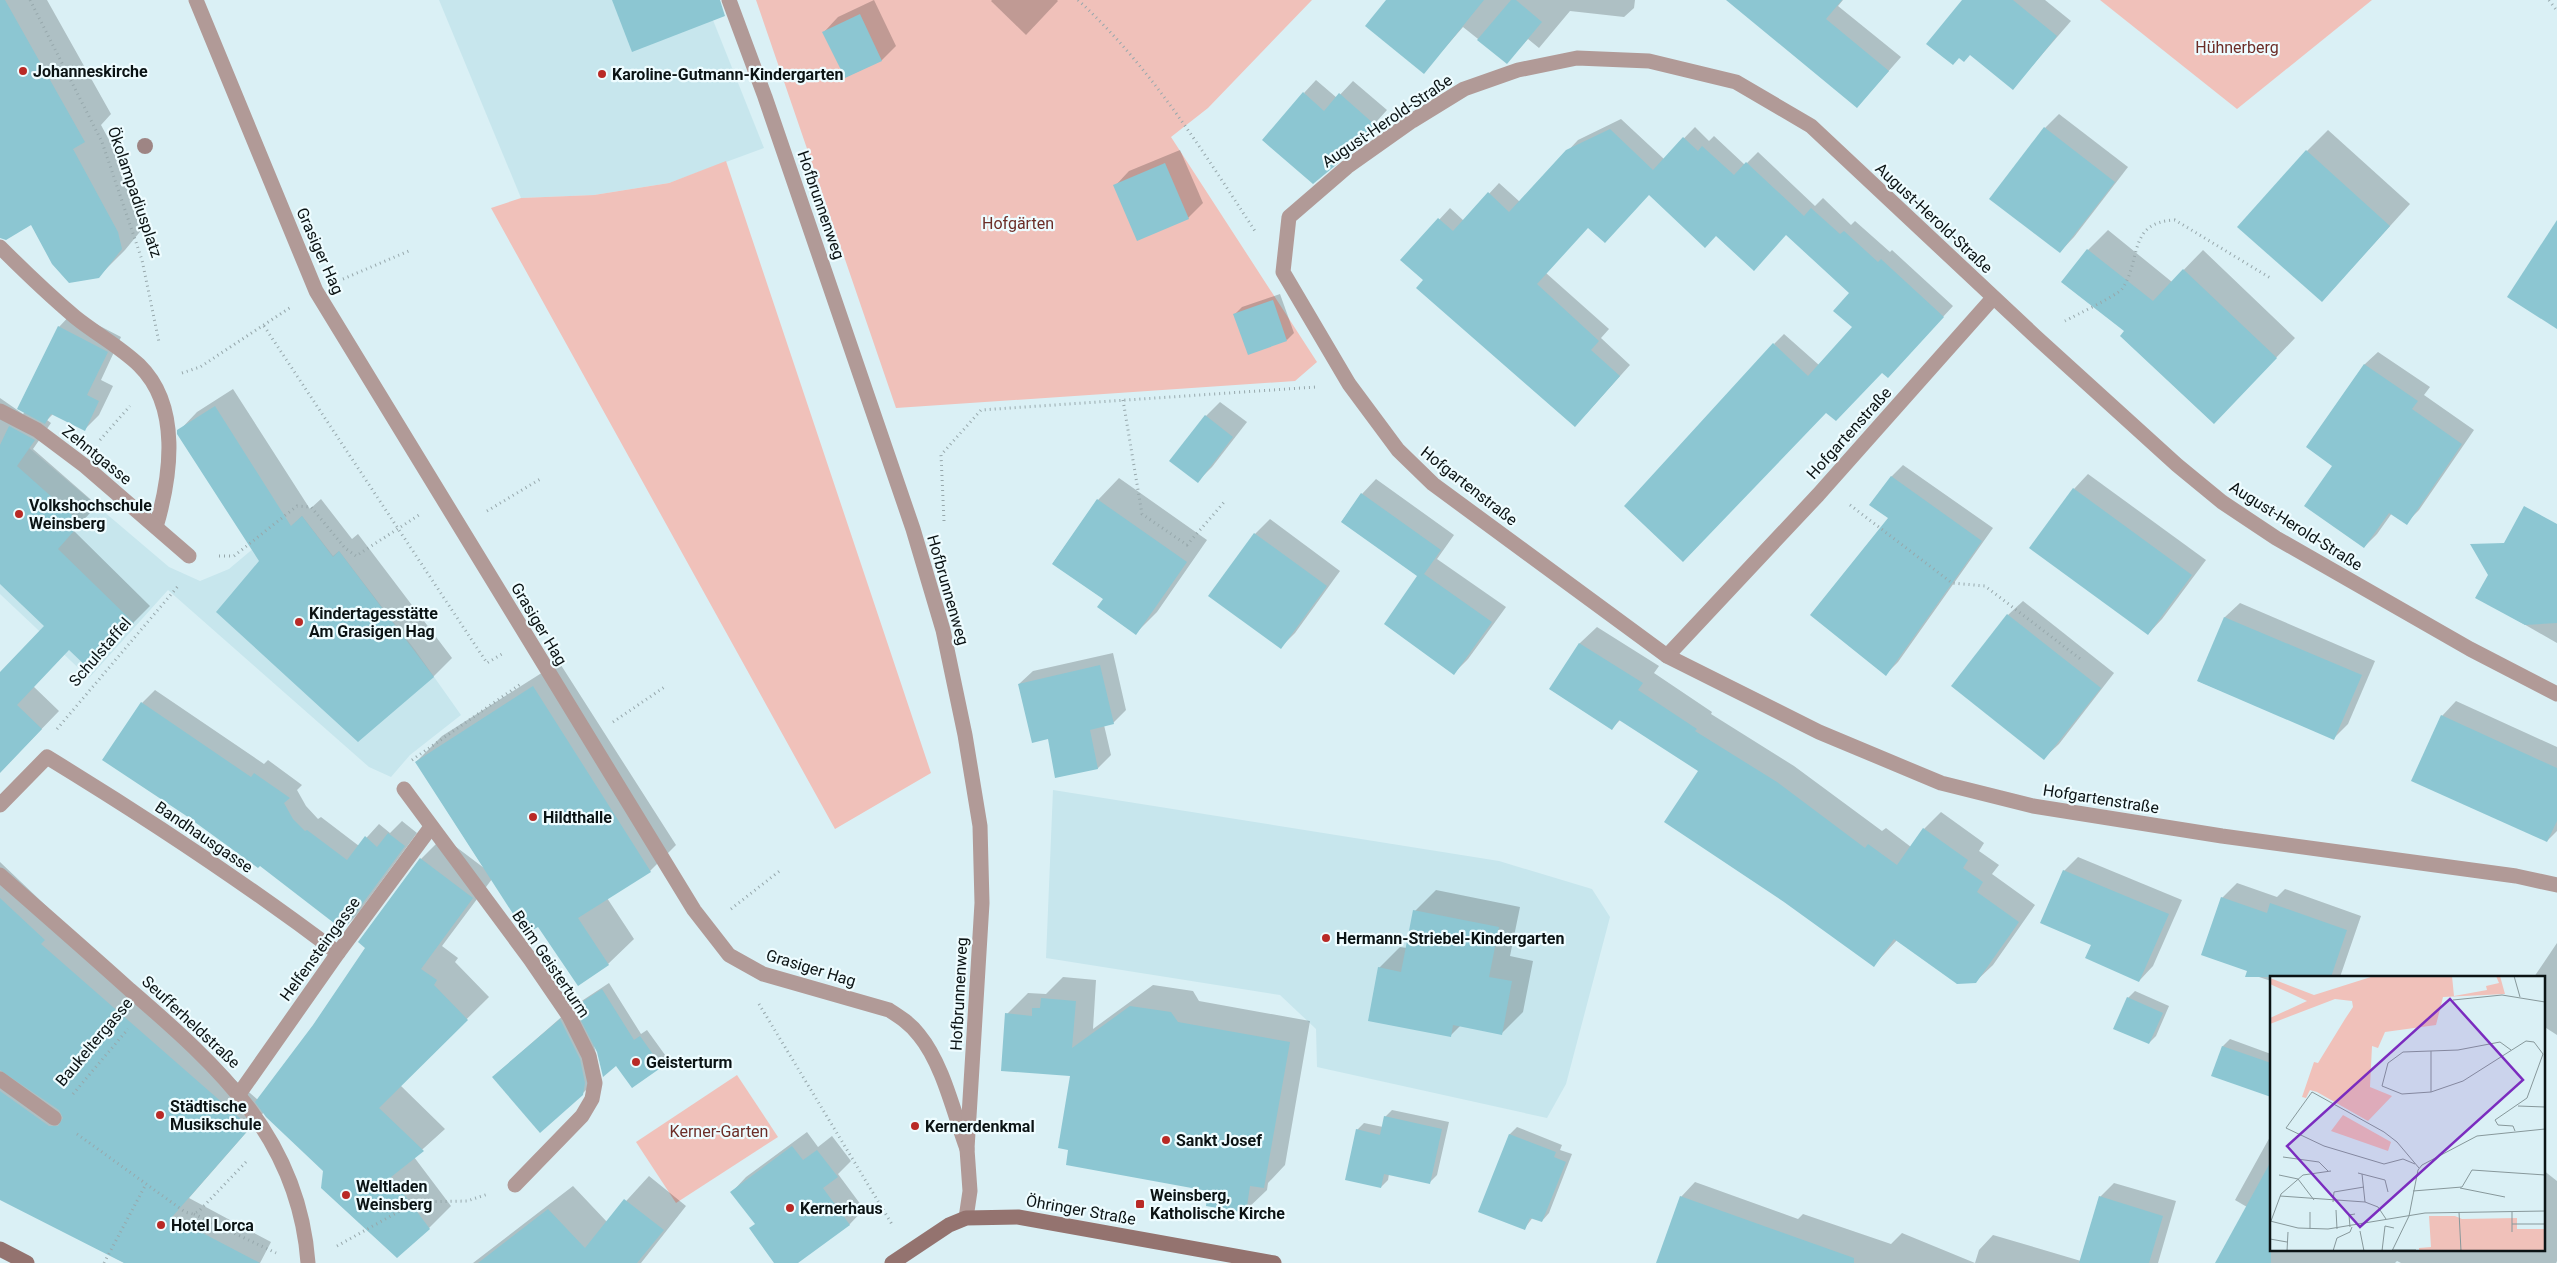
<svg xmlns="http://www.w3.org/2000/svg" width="2557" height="1263" viewBox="0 0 2557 1263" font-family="Roboto,sans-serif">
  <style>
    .built { fill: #c7e6ed }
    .green { fill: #f0c1ba }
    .shadow { fill: #0003 }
    .building { fill: #8cc6d2 }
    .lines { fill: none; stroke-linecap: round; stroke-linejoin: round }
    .path { stroke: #97a8ac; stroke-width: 3; stroke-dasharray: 1 4; stroke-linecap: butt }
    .lane { stroke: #b19a97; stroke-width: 15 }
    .street { stroke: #b19a97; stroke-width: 15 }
    .secondary { stroke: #94736f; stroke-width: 15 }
    .tree { fill: #9e8584 }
    .poi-dot { fill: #b92a26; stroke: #eefcff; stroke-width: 2 }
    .labels { text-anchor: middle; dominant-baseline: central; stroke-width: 4.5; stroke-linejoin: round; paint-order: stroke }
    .park-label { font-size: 16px; fill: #6c2d27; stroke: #eefcff }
    .poi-label { font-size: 16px; font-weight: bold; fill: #0b1314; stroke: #eefcff; text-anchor: start }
    .street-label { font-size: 16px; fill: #0b1314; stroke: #eefcff }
    .inset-road { fill: none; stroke: #87989b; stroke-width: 1 }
    .view { fill: #7b2cbf; fill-opacity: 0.15; stroke: #7b2cbf; stroke-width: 2.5 }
    .inset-edge { fill: none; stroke: #0b1314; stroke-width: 2.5 }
  </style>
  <rect width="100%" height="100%" fill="#daf0f5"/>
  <!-- built -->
  <g class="built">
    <path d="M439,0h266l59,148 -95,35 -75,12 -73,3z"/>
    <path d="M29,448l140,119 31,14 29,-12 45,-38 6,6 22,-21 31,40 6,-5 76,99 46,65 -51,40 -19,22 -22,-10 -201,-177 -79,88 -89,-84v-106z"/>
    <path d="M1053,790l446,71 93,28 18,28 -44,167 -19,34 -230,-51 -1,-38 -36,-34 -234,-37z"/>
  </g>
  <!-- green -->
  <g class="green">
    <path d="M756,0h556l-104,108 -37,29 146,225 -22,19 -399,27z"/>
    <path d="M2100,0h272l-135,109z"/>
    <path d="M726,161l205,612 -96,56 -344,-621 30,-10 73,-3 75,-12z"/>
    <path d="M737,1075l41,62 -102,66 -40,-61z"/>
  </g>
  <!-- shadow -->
  <g class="shadow">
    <path d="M0,0h47l64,114 -10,11 43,80 4,17 -23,28 -27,27 -67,-53 -31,-3z"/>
    <path d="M874,0l22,46 -14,14 -36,17 -22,-45 14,-15z"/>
    <path d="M992,0h65l1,1 -32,34 -35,-34z"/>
    <path d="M1388,0h247l-1,8 -10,9 -54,-6 -31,37 -11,-9 -21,23 -44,-35 -39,45z"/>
    <path d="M1728,0h115l-5,6 63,51 -44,50z"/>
    <path d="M1963,0h82l26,21 -58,67z"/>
    <path d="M1316,80l21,18 16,-17 34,29 -40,44 -43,-61z"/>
    <path d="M2059,114l69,53 -54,70 -14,15 -15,-124z"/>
    <path d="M1621,119l43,40 31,-32 14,14 5,-5 31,29 13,-13 57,54 8,-8 28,27 4,-4 35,31 2,-2 61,56 -55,60 -16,5 -46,49 -62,-76 10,-10 35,31 34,-38 -2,-34 -65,-59 -69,1 -67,-42 -62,33 -42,47 63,56 -8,9 29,27 -44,49 -184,-154 48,-52 14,13 35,-38 21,19 58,-62z"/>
    <path d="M2328,130l82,74 -88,97 -15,-150z"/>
    <path d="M1180,150l23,53 -15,15 -73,-32 14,-15z"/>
    <path d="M2108,230l64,52 31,-32 92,88 -62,65 -107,-72 -64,-49 26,-32z"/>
    <path d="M1280,294l14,39 -7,7 -52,-26 7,-7z"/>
    <path d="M73,312l48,25 -20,43 12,6 -14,29 -14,14 -32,-15 -6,6 4,3 -18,26 64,56 -23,26 76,75 -61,61 -20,-19 -36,38 26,25 -59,61v-92l46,-54 -46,-44v-184l23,16 2,-2 34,-85z"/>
    <path d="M2378,352l52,35 -6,8 50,35 -55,80 -13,13 -14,-10 -15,21 -13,13 -30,-82 -27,-18 58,-83z"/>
    <path d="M233,389l77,120 11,-10 31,40 6,-5 94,124 -19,19 -173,-116 -81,-130 18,-19z"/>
    <path d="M1220,402l27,20 -35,45 -14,14 8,-65z"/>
    <path d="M1903,465l90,63 -95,134 -12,12 3,-156 -18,-13 21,-29z"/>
    <path d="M2088,474l118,86 -44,59 -14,15 -74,-145z"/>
    <path d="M1119,478l88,62 -50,72 -21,21 -32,-34 -51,-36 45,-63z"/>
    <path d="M1376,479l78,56 -17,24 69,48 -38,52 -14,14 -35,-97 -77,-55 20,-27z"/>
    <path d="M1270,519l70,52 -45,62 -14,14 -71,-51 45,-62z"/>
    <path d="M2557,526v117l-80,-46z"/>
    <path d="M2023,601l91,72 -55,71 -15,14 -36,-143z"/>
    <path d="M2240,603l135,58 -27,63 -14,14 -136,-57 27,-64z"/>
    <path d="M1597,627l62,39 -5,7 58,39 -1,2 83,52 88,65 4,-3 25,19 13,-18 17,-17 43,31 -5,8 20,14 -7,9 43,31 -42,60 -18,17 -78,-42 -23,25 -174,-194 -79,-52 -9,9 -62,-39 30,-46z"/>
    <path d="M1113,653l13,57 -13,13 -9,2 7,30 -13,13 -42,9 -7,-39 -30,-54 14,-13z"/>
    <path d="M559,662l117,183 -26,26 -43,27 27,41 -26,25 -69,-39 -47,-46 -50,67 16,12 -3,4 34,35 -89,88 45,44 -31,28 37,49 -22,22 -32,28 -72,-85 -61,-59 -75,86 82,44 -11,21h-135l-125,-65v-336l62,59 -4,5 200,174 56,-74 53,-78 -7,-6 61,-83 22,-22 41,31 -68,-106 26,-26z"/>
    <path d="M155,690l109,74 4,-4 34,25 -5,5 9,16 12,13 3,-2 38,29 20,-22 11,9 12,-12 15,12 -61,83 -13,13 -201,-226z"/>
    <path d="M2456,701l101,46v84l-10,10 -105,-125z"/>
    <path d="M2078,857l104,43 -29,66 -14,15 -47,-37 -28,-73z"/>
    <path d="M2237,883l40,14 8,-8 76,27 -21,61h-69v4l-24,-8 1,-3 -26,-72z"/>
    <path d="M1436,890l84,17 -10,49 23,5 -10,51 -21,21 -41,-8 -11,11 -71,-68 21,-21 7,1 8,-37z"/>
    <path d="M2557,943v92l-14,-9v-49h-9z"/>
    <path d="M1063,977l33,3 -3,49 60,-44 40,6 6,10 111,20 -25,144 -17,18 -1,7 -22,21 -35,-21 -140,-41 1,-74 -64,-61 21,-21 18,1z"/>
    <path d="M609,983l32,51 6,-4 21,29 -7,7 -44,-2 -18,-12 -5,-7 5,23 -2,11 -15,15 -89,-17 81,-71z"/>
    <path d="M2135,991l34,15 -13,30 -7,7 -21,-45z"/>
    <path d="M2230,1039l41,15v41l-58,-20 10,-29z"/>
    <path d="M1392,1110l57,12 -12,53 -7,7 -41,-8 -1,6 -7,7 -24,-57 7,-7 19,4 2,-10z"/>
    <path d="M1517,1127l45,18 -2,5 12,4 -23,59 -7,8 -9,-4 -8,11 -45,-17 30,-77z"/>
    <path d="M807,1132l11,15 14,-11 19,25 -13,13 26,35 -14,15 -54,39h-20l-20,-40 -24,-31 14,-15z"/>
    <path d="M2271,1135v114h272v-79l14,11v80l-1,2h-155l-4,-2 -2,2h-178l30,-56 -12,-7z"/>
    <path d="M649,1176l37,30 -45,57h-168l100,-77 34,36z"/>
    <path d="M1695,1182l103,37 5,-5 88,30 11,-11 73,30 4,-13 14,-15 88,26 19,-64 14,-14 62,18 -18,62h-489l12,-66z"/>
  </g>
  <!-- building -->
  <g class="building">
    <path d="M0,0h5l80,142 -12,7 45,83 4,17 -23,29 -30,5 -17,-19 -21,-39 -25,15 -6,-2z"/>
    <path d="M612,0h108l5,16 -93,36z"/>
    <path d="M1386,0h98l-60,74 -59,-48z"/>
    <path d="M1511,0h5l26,22 -35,42 -30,-24z"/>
    <path d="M1726,0h116l-16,19 63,52 -32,37z"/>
    <path d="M1962,0h51l44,36 -44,54 -43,-35 -6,7 -5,-4 -6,7 -27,-21z"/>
    <path d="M860,14l22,47 -37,17 -23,-46z"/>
    <path d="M1303,92l21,19 15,-18 35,31 -26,31 -35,29 -51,-44z"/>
    <path d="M2044,127l71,55 -55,71 -71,-54z"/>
    <path d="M1610,129l43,41 30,-33 15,14 4,-5 32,29 12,-13 58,54 7,-8 29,26 4,-3 34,31 3,-3 63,58 -56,61 -6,-5 -46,48 -10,-8 -143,149 -59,-56 149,-163 35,33 44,-49 -19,-16 16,-18 -63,-58 -32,36 -38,-35 -11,12 -56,-53 -44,48 -17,-15 -51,56 62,57 -8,9 29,26 -45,51 -159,-139 7,-8 -23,-20 38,-42 15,13 35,-39 21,20 57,-62z"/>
    <path d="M2306,150l84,76 -68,76 -85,-75z"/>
    <path d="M1165,163l24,56 -52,22 -24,-56z"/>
    <path d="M2557,220v109l-50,-32z"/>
    <path d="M2087,249l66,52 30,-32 94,89 -63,66 -94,-88 4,-5 -63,-49z"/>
    <path d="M1273,300l14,41 -39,14 -15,-41z"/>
    <path d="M58,326l50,26 -21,43 12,6 -14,30 -34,-17 -6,10 -28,-15z"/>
    <path d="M2364,364l54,37 -6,8 50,35 -55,81 -18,-12 -25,35 -60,-42 28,-40 -26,-19z"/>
    <path d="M215,406l76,120 11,-10 31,41 6,-6 95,126 -76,65 -142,-130 43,-51 -82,-127v-4z"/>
    <path d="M1205,415l28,22 -35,46 -29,-22z"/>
    <path d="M9,426l26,14 -18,26 64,57 -23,26 76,74 -45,46 -20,-19 -52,55 25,24 -42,44v-101l44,-46 -44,-42v-139z"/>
    <path d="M1891,476l91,65 -96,135 -76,-61 78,-97 -19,-13z"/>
    <path d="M2073,488l119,87 -44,60 -119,-87z"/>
    <path d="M1361,493l80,57 -17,24 68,48 -38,53 -70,-51 33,-48 -76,-54z"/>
    <path d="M1097,499l90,63 -51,73 -39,-28 6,-8 -51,-35z"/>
    <path d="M2524,506l33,18v99l-32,2 -50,-27 13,-23 -18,-31 34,-1z"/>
    <path d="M1254,533l73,53 -46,63 -73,-53z"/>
    <path d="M2007,614l94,74 -57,72 -93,-74z"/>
    <path d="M2224,617l138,58 -28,65 -137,-59z"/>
    <path d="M1579,643l64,40 -5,7 59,39 -2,2 82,51 88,66 3,-4 29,21 26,-37 45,32 -5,8 20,14 -6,10 42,30 -43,61 -19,1 -63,-45 -20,28 -90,-65 -120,-80 34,-51 -79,-51 -7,10 -63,-41z"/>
    <path d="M1100,665l14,59 -24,6 8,39 -43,9 -7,-39 -16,4 -14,-59z"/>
    <path d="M533,686l118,186 -73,46 31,47 -31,21 -40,-59 -12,7 -111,-172z"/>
    <path d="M141,702l110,75 3,-4 36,25 -6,5 9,16 12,12 2,-1 40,30 18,-24 12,11 11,-14 17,13 -62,84 -83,-64 -2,2 -73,-53 -83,-55z"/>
    <path d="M2441,715l116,53v53l-10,21 -136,-61z"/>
    <path d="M420,858l53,40 -52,71 16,11 -3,5 34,35 -89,88 45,43 -33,26 39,52 -33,29 -76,-70 2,-17 -57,-54 -11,-15 58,-77 52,-77 -7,-6z"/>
    <path d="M2063,870l106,44 -30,68 -54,-24 6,-13 -51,-22z"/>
    <path d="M2221,897l46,16 3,-10 77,27 -16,47h-86l2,-6 -46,-16z"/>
    <path d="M0,898l45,42 -4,4 208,182 1,2 -78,89 88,46h-136l-124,-63v-109l49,35h9l5,-8 -4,-8 -59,-40z"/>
    <path d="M1413,910l86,17 -10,50 23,4 -10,54 -49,-10 -2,12 -83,-16 10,-54 23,5z"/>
    <path d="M602,989l32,51 6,-4 22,31 -30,21 -16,-22 -13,11 -6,-25 -23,-45z"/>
    <path d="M2127,997l36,16 -14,31 -36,-15z"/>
    <path d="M1041,998l35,3 -4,47 58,-42 41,6 7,10 112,20 -26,146 -14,-2 -4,27 -40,-7 2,-15 -142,-26 2,-15 -10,-2 12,-72 -69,-5 4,-58 27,3v-8h8z"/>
    <path d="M560,1019l20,40 5,24 -2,12 -43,38 -48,-56z"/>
    <path d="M2222,1046l49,17v34l-60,-21z"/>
    <path d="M1384,1116l58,13 -12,55 -46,-10 -3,14 -36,-8 11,-51 24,6z"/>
    <path d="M1509,1134l47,18 -2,5 12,5 -24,60 -12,-4 -5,12 -47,-18z"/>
    <path d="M792,1146l11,14 14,-10 21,27 -15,11 27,37 -52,38h-24l-25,-35 6,-4 -25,-32z"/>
    <path d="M2271,1161v102h-56z"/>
    <path d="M1680,1196l174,62v5h-198z"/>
    <path d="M2099,1196l64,20 -14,47h-70z"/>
    <path d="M624,1199l40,31 -27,33h-159l70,-54 37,39z"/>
  </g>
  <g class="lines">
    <!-- path -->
    <g class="path">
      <path d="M30,0l72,142 40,118 17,82"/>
      <path d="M1078,0c72,66 124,150 177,231"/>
      <path d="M2549,0l8,11"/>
      <path d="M343,279l68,-29"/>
      <path d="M2065,321c11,-6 51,-25 57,-32 20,-29 5,-67 53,-69l97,59"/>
      <path d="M264,326l223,337 15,-9"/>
      <path d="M182,373l18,-6 91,-60"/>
      <path d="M1123,400l19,114 45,31 39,-45"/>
      <path d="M100,440l30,-34"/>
      <path d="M1850,505l102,78 33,3 98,75"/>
      <path d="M487,511l55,-33"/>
      <path d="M944,521l-3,-66 40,-45 335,-23"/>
      <path d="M219,556h15l63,-50 14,1 34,41 11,8 63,-41"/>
      <path d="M613,722l53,-36"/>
      <path d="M57,729l122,-144"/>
      <path d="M412,760l110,-77"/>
      <path d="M731,909l51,-40"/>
      <path d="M759,1004l134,222"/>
      <path d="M73,1094l55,-65"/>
      <path d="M77,1134l108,78 8,2 6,-3 47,-49"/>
      <path d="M194,1214l82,39"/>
      <path d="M337,1246l79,-44 51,-1 21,-7"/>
      <path d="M104,1263l42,-79"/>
    </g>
    <!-- lane -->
    <g class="lane">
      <path d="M1667,656l151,-161 175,-197"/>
      <path d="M0,1079l54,39"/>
    </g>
    <!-- street -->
    <g class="street">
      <path d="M196,0l120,291 378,619 35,45 34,19 126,36c11,7 22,14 30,25 24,29 35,79 48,114"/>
      <path d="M729,0l36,97 148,432 30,101 22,105 15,91 2,77 -15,246 3,42 -4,27"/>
      <path d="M0,247c24,24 49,48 75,70 21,17 44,29 64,48 42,41 32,111 17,162"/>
      <path d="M0,411l37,19 48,36 104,90"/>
      <path d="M2557,694l-87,-45 -194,-111 -54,-36 -45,-37 -141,-128 -225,-211 -75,-44 -87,-21 -72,-3 -59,12 -54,19 -52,32 -65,46 -58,50 -6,55 66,112 49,66 35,34 234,172 152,76 122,51 92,23 189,30 294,40 41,9"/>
      <path d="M404,789l126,170 39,57 20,40 6,27 -3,16 -10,17 -67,69"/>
      <path d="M0,805l47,-48c100,61 197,125 291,196"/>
      <path d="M0,875c43,38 87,76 130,115 89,77 169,148 178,273"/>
      <path d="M239,1094l99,-141 93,-126"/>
    </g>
    <!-- secondary -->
    <g class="secondary">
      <path d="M0,1249l27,14"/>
      <path d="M892,1263l57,-38 17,-7 52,-1 256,46"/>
    </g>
  </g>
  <!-- trees -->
  <circle class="tree" cx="145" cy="146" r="8"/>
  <!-- markers -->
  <g class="poi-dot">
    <circle cx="23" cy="71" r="5"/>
    <circle cx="602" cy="74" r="5"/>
    <circle cx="19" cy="514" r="5"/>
    <circle cx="299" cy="622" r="5"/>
    <circle cx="533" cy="817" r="5"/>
    <circle cx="1326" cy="938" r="5"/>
    <circle cx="636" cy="1062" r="5"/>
    <circle cx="160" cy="1115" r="5"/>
    <circle cx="915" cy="1126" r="5"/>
    <circle cx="1166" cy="1140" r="5"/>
    <circle cx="346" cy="1195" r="5"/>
    <rect x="1135" y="1199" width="10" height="10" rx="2.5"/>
    <circle cx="790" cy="1208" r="5"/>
    <circle cx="161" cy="1225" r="5"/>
  </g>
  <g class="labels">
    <!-- park labels -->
    <g class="park-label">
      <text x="2237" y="47">Hühnerberg</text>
      <text x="1018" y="223">Hofgärten</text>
      <text x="719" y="1131">Kerner-Garten</text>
    </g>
    <!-- poi labels -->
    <g class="poi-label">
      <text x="33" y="71">Johanneskirche</text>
      <text x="612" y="74">Karoline-Gutmann-Kindergarten</text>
      <text x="29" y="505">Volkshochschule<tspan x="29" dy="18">Weinsberg</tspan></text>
      <text x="309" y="613">Kindertagesstätte<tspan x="309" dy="18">Am Grasigen Hag</tspan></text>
      <text x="543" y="817">Hildthalle</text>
      <text x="1336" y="938">Hermann-Striebel-Kindergarten</text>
      <text x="646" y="1062">Geisterturm</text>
      <text x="170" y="1106">Städtische<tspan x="170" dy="18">Musikschule</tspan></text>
      <text x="925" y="1126">Kernerdenkmal</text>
      <text x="1176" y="1140">Sankt Josef</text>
      <text x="356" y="1186">Weltladen<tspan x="356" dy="18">Weinsberg</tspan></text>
      <text x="1150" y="1195">Weinsberg,<tspan x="1150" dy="18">Katholische Kirche</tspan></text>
      <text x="800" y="1208">Kernerhaus</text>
      <text x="171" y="1225">Hotel Lorca</text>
    </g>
    <!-- street labels -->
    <g class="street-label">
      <text transform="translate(1387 121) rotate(-34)">August-Herold-Straße</text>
      <text transform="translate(135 192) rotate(71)">Ökolampadiusplatz</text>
      <text transform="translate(821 205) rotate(71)">Hofbrunnenweg</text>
      <text transform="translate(1934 218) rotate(43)">August-Herold-Straße</text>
      <text transform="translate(320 251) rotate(66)">Grasiger Hag</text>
      <text transform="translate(1849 433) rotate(-48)">Hofgartenstraße</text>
      <text transform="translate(97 455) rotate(39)">Zehntgasse</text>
      <text transform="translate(1469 486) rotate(38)">Hofgartenstraße</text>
      <text transform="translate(2296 526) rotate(32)">August-Herold-Straße</text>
      <text transform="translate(948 590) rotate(74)">Hofbrunnenweg</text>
      <text transform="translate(539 624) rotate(59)">Grasiger Hag</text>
      <text transform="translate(100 652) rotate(-49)">Schulstaffel</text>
      <text transform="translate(2101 799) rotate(9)">Hofgartenstraße</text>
      <text transform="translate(204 837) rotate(34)">Bandhausgasse</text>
      <text transform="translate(320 949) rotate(-54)">Helfensteingasse</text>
      <text transform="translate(551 964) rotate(56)">Beim Geisterturm</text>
      <text transform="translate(811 968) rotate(17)">Grasiger Hag</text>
      <text transform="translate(959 994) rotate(-87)">Hofbrunnenweg</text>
      <text transform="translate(191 1022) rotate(43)">Seufferheldstraße</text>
      <text transform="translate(94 1042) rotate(-50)">Baukeltergasse</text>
      <text transform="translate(1081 1210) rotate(10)">Öhringer Straße</text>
    </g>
  </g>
  <!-- overview -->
  <g transform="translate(2270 976)">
    <rect width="275" height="275" fill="#daf0f5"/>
    <path d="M104,0h78l2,20 33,-6 -1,-4 13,-3 -3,-7h4l5,18 -62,3 -7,28 -51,7 -7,16 -6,-2 -2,41 22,9 -24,25 -51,-29 -7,-2 -4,8 -4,-1 12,-35 4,1 27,-44 8,-12 -1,-6 -17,-2 -65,25v-6l37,-17 -37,-17v-6l44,17zM73,139l48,27 -3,9 -57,-20zM159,240h26l7,3 55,-1v11h28v22h-126v-3l12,-1z" fill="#f0c1ba"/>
    <path class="inset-road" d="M244,0l6,21M183,24l49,-5 43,7M241,74l-11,-8 -42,8 -55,2 -15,11 -6,23 20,8 29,-2 32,-11 63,-40 8,1 9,12M161,116v-41M248,130l27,1M245,155l-2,-5 -15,-1 -3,-5 32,-22 16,-44M13,181l36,5 9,9M145,188l-12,-5 -19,5 -60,-18 -38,-18 26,-36 72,40 13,10 22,26M88,197l27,7 3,12M92,198l3,28M9,199l19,4M28,203l16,21M190,212l45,9M143,215l49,-4 10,-17 73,5M11,218l22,-19 28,-4M10,220l85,6 13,5 8,12M63,226l1,-10 30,-5M66,234l1,19M189,236l2,39M242,236v20M0,245l28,7 30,1 97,-16 120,-2M1,245l10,-27M242,248h33M80,251l-1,-12 6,-1M40,253v-17M90,255l4,20M0,263l17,3M122,274h24M17,275l1,-19M63,275l4,-13 13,-6 2,-5M112,275l3,-25 9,2M122,275l17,-35 9,-46 4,-5 55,-29 68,-7"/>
    <path class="view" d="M180,23l73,81 -163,147 -73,-81z"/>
    <rect width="275" height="275" class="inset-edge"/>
  </g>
</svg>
